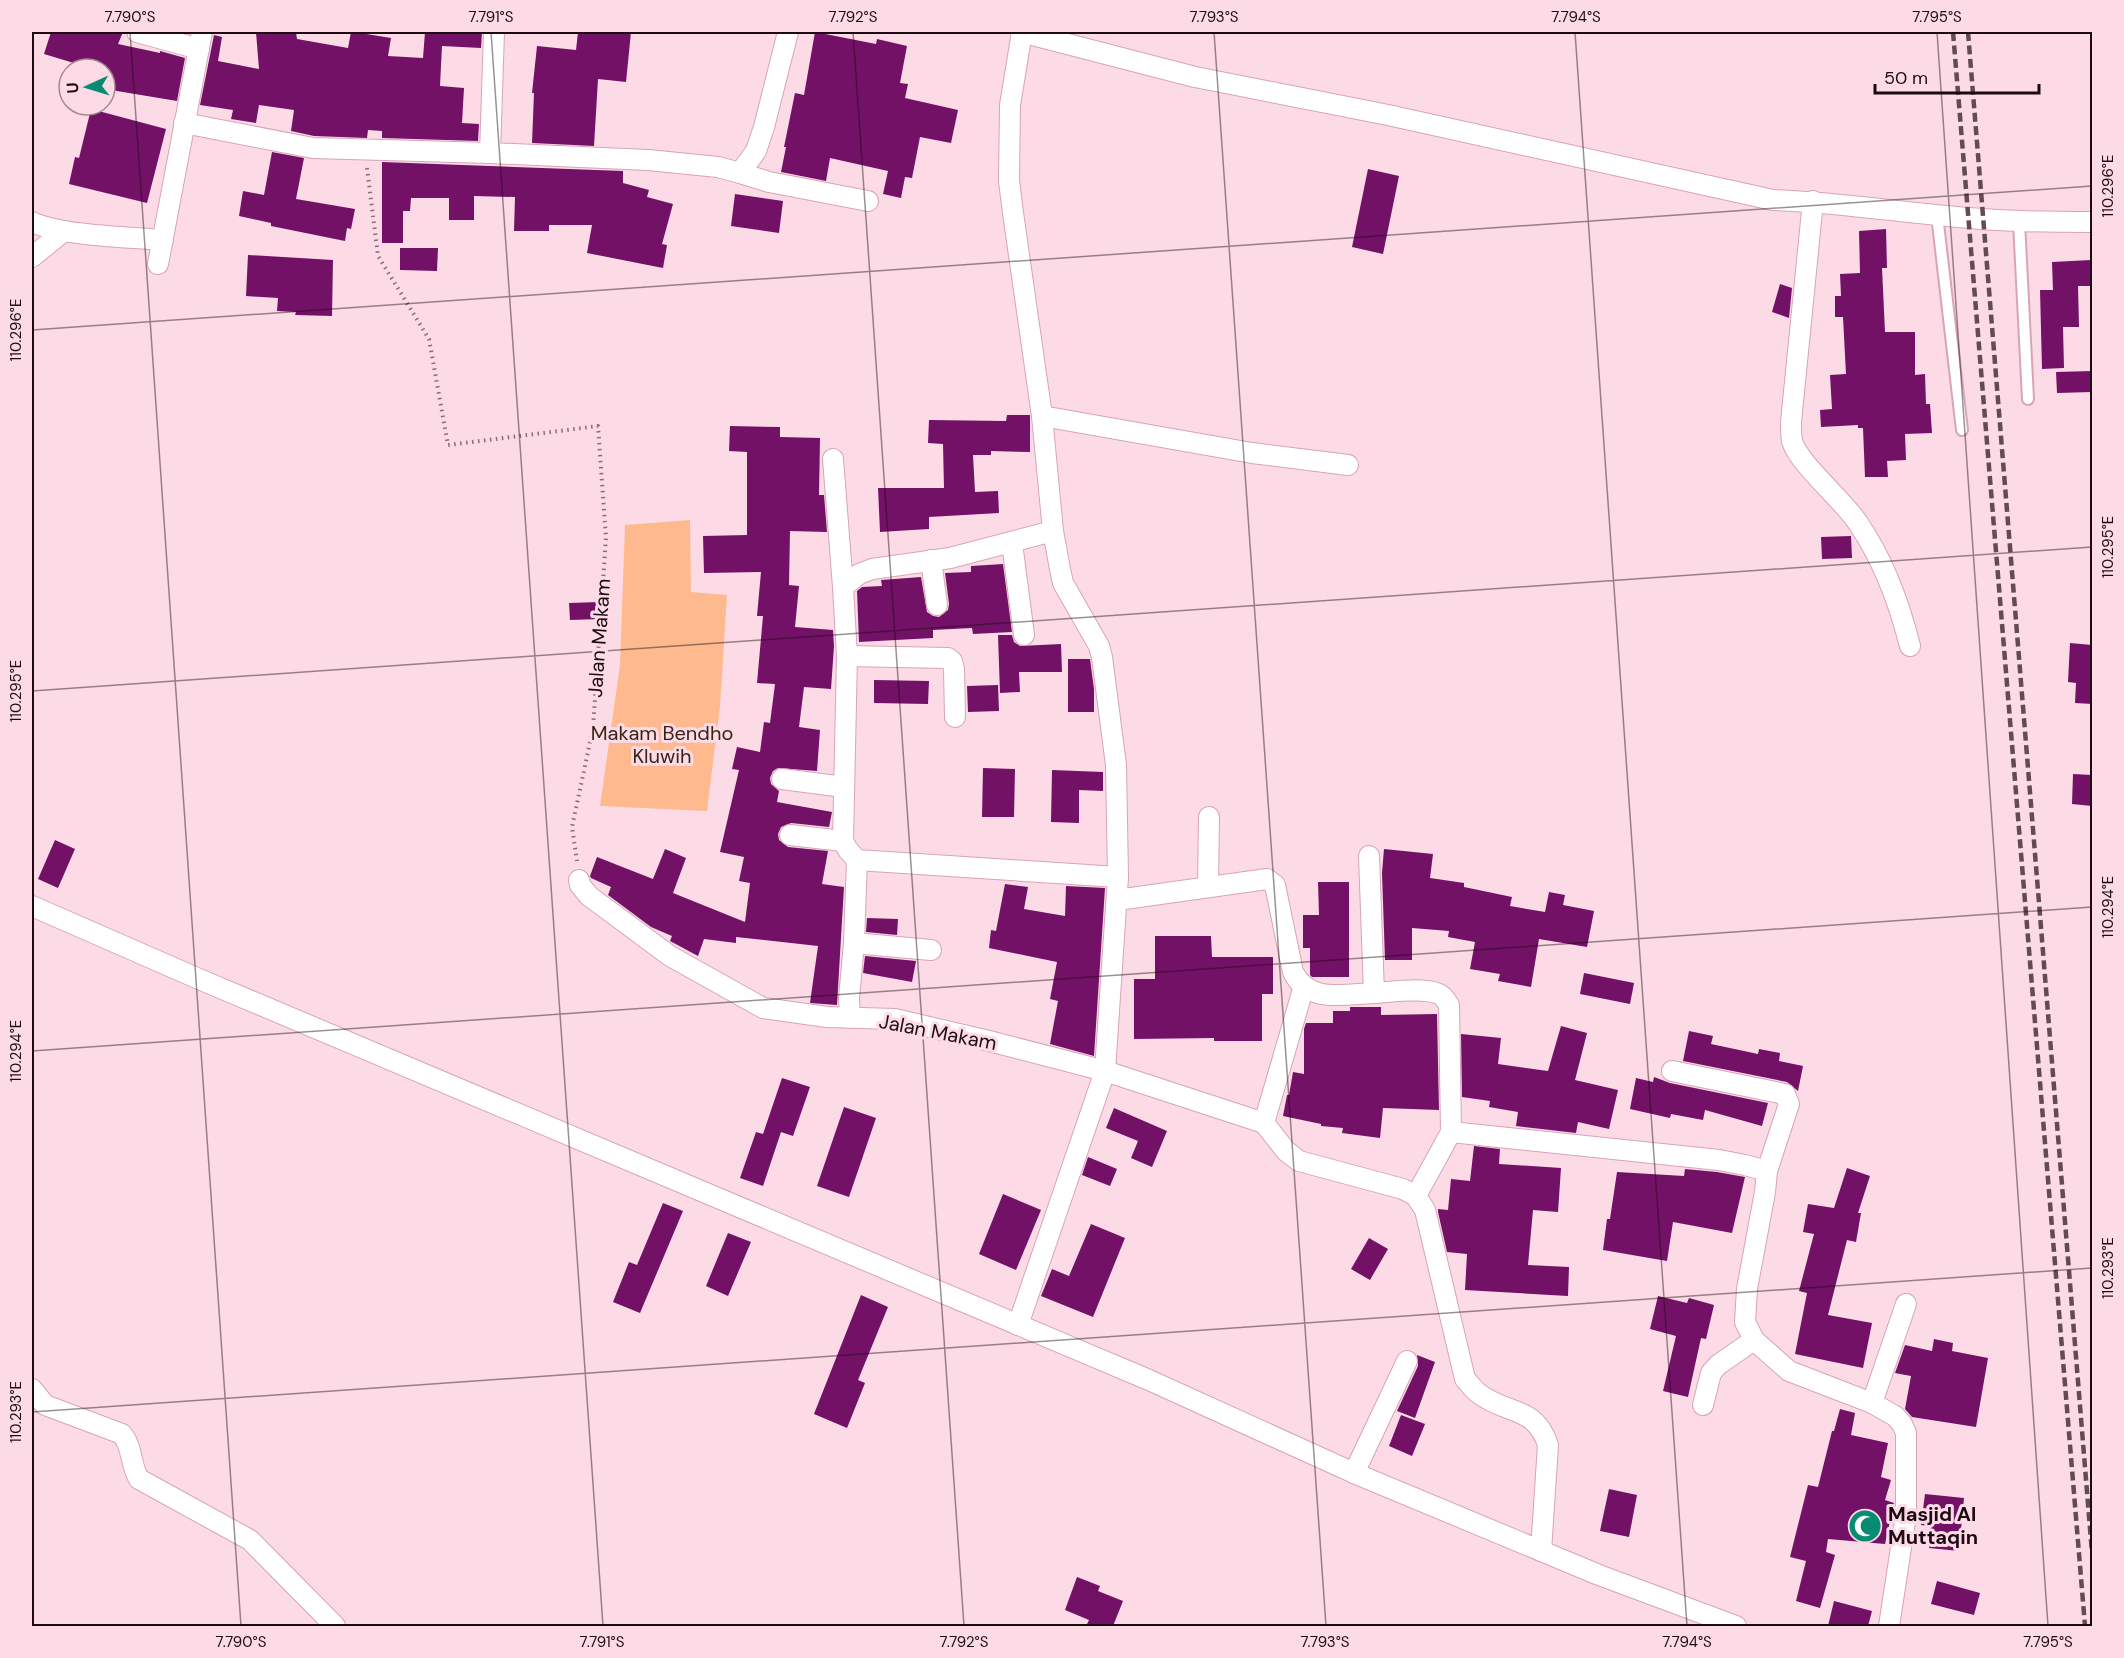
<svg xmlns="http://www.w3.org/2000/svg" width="2124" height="1658" viewBox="0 0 2124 1658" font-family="'DM Sans',sans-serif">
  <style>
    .green { fill: #feba8e }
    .building { fill: #721166 }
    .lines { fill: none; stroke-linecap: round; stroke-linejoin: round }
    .lane-casing { stroke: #d7a4b8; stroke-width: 14 }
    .street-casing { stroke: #d7a4b8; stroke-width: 22 }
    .path { stroke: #866d77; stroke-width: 4; stroke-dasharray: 1.5 4.5; stroke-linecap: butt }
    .lane { stroke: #fff; stroke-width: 10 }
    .street { stroke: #fff; stroke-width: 20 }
    .rail { stroke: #624b54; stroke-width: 4.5; stroke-dasharray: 9 4.5; stroke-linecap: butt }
    .ticks { fill: none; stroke: #1d0b13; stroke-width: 1.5; stroke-opacity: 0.45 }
    .labels { text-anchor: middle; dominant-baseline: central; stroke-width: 6; stroke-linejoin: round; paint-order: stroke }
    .street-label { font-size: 20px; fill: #1d0b13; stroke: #fcdbe7 }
    .park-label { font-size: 20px; fill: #382417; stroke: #fcdbe7 }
    .poi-label { font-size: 20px; font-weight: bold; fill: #1d0b13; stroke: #fcdbe7; text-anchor: start }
    .neatline { fill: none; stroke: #1d0b13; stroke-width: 2 }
    .ticks-label { font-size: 15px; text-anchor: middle; fill: #1d0b13 }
  </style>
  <rect width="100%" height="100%" fill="#fcdbe7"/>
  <!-- green -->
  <path class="green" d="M690,520l1,72 36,3 -7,111 -13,105 -107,-5 20,-141 5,-140z"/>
  <!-- building -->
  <g class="building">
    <path d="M51,32h72l-5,12 42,9v-2l25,7 -8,43 -72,-12v-20h-30l2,-5 -33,-10z"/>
    <path d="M256,32h40l1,7 51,9 3,-16h3l37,6 -3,18 35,2 2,-26h57l-1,16 -39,-2 -2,40 24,2 -2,35 17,1 -1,17 -96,-3v-7l-14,-1 -1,8 -53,-2 -23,-5 3,-21 -35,-5 -3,18 -25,-4 2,-9 -33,-5 14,-70 8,2 -4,24 41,8z"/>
    <path d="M578,32h53l-5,50 -28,-3 -4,67 -62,-3 2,-50h-2l5,-47 39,4z"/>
    <path d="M815,32l61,12 1,-5 30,7 -7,37 8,1 -3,14 53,12 -7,33 -31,-6 -8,41 -7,-1 -4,21 -18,-4 5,-23 -58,-13 -4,23 -45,-9 5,-25h-2l11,-54 9,2z"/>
    <path d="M91,109l75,20 -19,74 -78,-19 6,-27 4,1z"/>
    <path d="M272,152l32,6 -8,41 59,10 -4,20 -4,-1 -2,13 -74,-15v-3l-32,-7 4,-25 21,4z"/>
    <path d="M382,162l241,9v12l26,7 -2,7 26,7 -11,40 5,1 -4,23 -76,-15 5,-28h-43v6h-35l1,-34 -41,-1v24h-25v-22h-38l-1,13h-7v32h-21z"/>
    <path d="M1368,169l31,7 -16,78 -31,-7z"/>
    <path d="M735,194l48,7 -4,32 -48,-7z"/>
    <path d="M1886,229l1,39h-5l3,64h30v43l10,-1 1,30h4l2,29 -27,1 1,26 -19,1 1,16h-23l-2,-49h-5v-3l-37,2 -1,-17 12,-1 -2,-34 16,-1 -3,-57h-8v-21h6l-1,-22 20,-1 -1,-42z"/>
    <path d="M400,248h38l-1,23 -37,-1z"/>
    <path d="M248,255l85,5 -1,56 -37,-1 1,-3 -19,-1 1,-13 -32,-2z"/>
    <path d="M2091,260l1,26h-14l1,41h-16l1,41 -22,1 -2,-79h13l-1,-28z"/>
    <path d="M1780,284l12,4 -3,30 -17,-6z"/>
    <path d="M2092,371v21l-35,1 -1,-21z"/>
    <path d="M1007,415h23v37l-39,-1v4h-18l2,37 23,-1 1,22 -70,4v12l-49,3 -2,-44h66l-1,-44 -15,-1 1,-23 77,1z"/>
    <path d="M730,426l50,1v10l40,1 -1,57h5l3,37 -37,-1 -1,54 10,1 -4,41 38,3 1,16 -3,43 -27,-2 -5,40 21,3 -3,41 -39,-3 -5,3 -3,7 1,6 8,7 -2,11 55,10 -3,15 -38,-4 -10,4 -3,7 1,6 9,7 40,4 -6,33 22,3 -7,118 -27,-2 8,-57 -82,-9v6l-32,-4 -6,17 -28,-15 2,-5 -21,-9 -43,-32 3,-8 -20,-9 -1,-2 7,-19 56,22 12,-30 21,9 -13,35 72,29 5,-39 -11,-2 5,-24 -24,-5 19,-82 -7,-1 5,-22 23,5 4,-30 6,1 5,-39 -18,-1 6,-67h-6l4,-44 -57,1 -1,-37 44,-1v-83l-18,-1z"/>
    <path d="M1851,536l1,22 -30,1 -1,-22z"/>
    <path d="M1003,564l9,68 -39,2 -1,-6 -39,2v8l-74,4 -2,-51 5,-4 20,-1 -1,-6 40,-3 6,35 6,4 6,1 9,-7 1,-6 -4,-31 26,-1v-6z"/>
    <path d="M599,602l1,17 -30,1 -1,-17z"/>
    <path d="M998,635h14l2,7 6,4 41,-2 1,28h-43l1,20 -20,1z"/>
    <path d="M2070,643l22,2v59l-17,-1 1,-20 -8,-1z"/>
    <path d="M1068,659h22l4,30v23h-26z"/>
    <path d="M874,680l55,1 -1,23 -54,-1z"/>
    <path d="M998,685l1,26 -31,1 -1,-26z"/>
    <path d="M983,768l32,1 -1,48h-32z"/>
    <path d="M1052,770l51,2v19l-24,-1v33l-28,-1z"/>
    <path d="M2073,774l19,1v31l-20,-2z"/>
    <path d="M55,840l20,9 -17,39 -20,-9z"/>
    <path d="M1384,849l49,5 -3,24 34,5v4l48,10 -2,9 35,6 4,-20 16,3 -2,10 31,6 -7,36 -48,-8 -8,48 -33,-6 2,-7 -30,-5 5,-27 -27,-5 1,-6 -37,-3v32h-27l-3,-87z"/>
    <path d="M1318,882h31v95h-37l-2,-2v-27h-7v-33h16z"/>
    <path d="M1005,884l23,3 -4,22 41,7 1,-30 39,2 -11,168 -44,-12 8,-43 -8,-2 7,-37 -68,-14 2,-18 5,1z"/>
    <path d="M867,918l31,1 -1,16 -31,-3z"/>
    <path d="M1155,936h56l1,21h61v37h-11v47h-48v-3l-80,1v-60h21z"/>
    <path d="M865,956l51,5 -4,21 -49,-9z"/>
    <path d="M1584,973l50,10 -4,21 -50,-10z"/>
    <path d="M1350,1007h31v8l56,-1 2,96 -56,-2 -3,30 -38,-5 1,-5 -22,-2v-2l-38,-8 4,-21h2l4,-23 11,2v-45l2,-6h27v-12h17z"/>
    <path d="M1561,1026l26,7 -12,47 43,10 -9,39 -31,-7 -2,11 -60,-7 2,-14 -29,-5 1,-6 -28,-4 -1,-63 40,4 -3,26 50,7z"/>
    <path d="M1689,1031l24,5 -2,8 47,10 1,-5 21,4 -1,8 24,5 -5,25 -11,-9 -104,-21z"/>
    <path d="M1654,1077l16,6 98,20 -6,23 -57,-16 -2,10 -32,-6 -1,4 -40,-9 6,-31 17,4z"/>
    <path d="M782,1078l28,9 -17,49 -12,-4 -18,54 -23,-8 16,-46 7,2z"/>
    <path d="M844,1107l32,11 -27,79 -32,-11z"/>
    <path d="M1114,1108l53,23 -15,36 -21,-9 7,-17 -32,-13z"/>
    <path d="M1474,1146l26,3 -1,15 62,4 -3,44 -25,-2 -5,55 41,2 -1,29 -103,-6 2,-36 -20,-2 -9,-40v-3l10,1 3,-31 19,2z"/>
    <path d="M1088,1157l29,12 -7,17 -28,-11z"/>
    <path d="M1847,1168l23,8 -12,37h3l-5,29 -9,-2 -19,75 44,8 -9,45 -68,-14 12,-61 -8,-2 15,-57 -11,-2 5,-28 26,4z"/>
    <path d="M1685,1169l32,3 28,5 -13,56 -59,-11 -6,39 -64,-11 4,-31h3l7,-47 67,4z"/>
    <path d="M1003,1194l38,16 -25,60 -37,-16z"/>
    <path d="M663,1203l20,8 -43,102 -27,-11 16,-40 8,3z"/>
    <path d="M1091,1224l34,14 -32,79 -52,-21 11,-27 17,7z"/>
    <path d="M728,1233l23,9 -23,54 -22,-10z"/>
    <path d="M1369,1238l19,11 -18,31 -19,-11z"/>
    <path d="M861,1295l27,12 -30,73 7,3 -18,45 -33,-14z"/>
    <path d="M1658,1296l29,7 2,-5 25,7 -8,34 -5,-1 -13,59 -25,-6 13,-55 -26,-7z"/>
    <path d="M1934,1339l19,4 -1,8 36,7 -12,69 -64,-10 -7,-8 6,-33 -16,-3 10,-28 27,6z"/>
    <path d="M1417,1355l18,7 -20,56 -18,-7 21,-45z"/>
    <path d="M1840,1409l15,4 -4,22 37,8 -7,34 10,3 -6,20 9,3 -9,41 -57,-5 -2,13 9,3 -15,53 -24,-7 10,-40 -16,-4 18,-72 10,2 14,-56h2z"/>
    <path d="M1401,1415l24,9 -13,32 -23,-10z"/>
    <path d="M1609,1489l28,6 -8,42 -29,-6z"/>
    <path d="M1925,1494l39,4 -5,53 -30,-3 2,-22 -10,-1z"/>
    <path d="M1077,1577l23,9 -2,5 25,10 -10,25h-27l3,-6 -24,-10z"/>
    <path d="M1937,1581l43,12 -6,22 -43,-11z"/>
    <path d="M1834,1601l38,10 -4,15h-40z"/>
  </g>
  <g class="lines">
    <defs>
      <g id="lane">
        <path d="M1937,215l25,215"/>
        <path d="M2019,222l9,177"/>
      </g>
      <g id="street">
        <path d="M137,32l62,17"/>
        <path d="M1021,32l174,45 193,38 385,85c66,2 131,13 196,18 41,4 82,4 123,4"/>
        <path d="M184,123l129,25 177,5 158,7 70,7 22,6 16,-22 8,-24 24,-95"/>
        <path d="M490,153l4,-121"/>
        <path d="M740,173l29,9 99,19"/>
        <path d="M1813,201l-22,221c0,6 0,13 1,19 6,22 52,60 66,82 26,38 41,79 52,123"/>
        <path d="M32,222c31,14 95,15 131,18"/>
        <path d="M32,257l32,-26"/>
        <path d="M158,264l44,-232"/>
        <path d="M1042,416l210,37 96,12"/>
        <path d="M833,459l10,128"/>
        <path d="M1053,531l-103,27 -78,11 -13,5 -16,13 4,69 -4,185 5,9 9,10 261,17"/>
        <path d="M1012,543l12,92"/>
        <path d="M931,560l6,45"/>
        <path d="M847,656l101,2 4,3 2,8 1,48"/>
        <path d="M782,779l62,8"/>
        <path d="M790,835l53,6"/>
        <path d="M1369,856l5,137c18,-1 50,-6 65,1 5,2 7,7 10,11l2,127 268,28 26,5 22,6 -2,21 -18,97 -2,33 9,18 35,31 83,32 23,13 7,8 4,9v82l-17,111"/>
        <path d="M579,880l1,5 9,11 81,60 93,52 64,9 68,2 94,22 116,30 159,52 22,28 13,10 104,28 13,7"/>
        <path d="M1208,886l1,-69"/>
        <path d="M1117,900l150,-21 8,6 18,87c16,32 51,22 81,21"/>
        <path d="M32,906l167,73 950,401 205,93 245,102 137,51"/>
        <path d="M854,943l77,7"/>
        <path d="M850,1018l-1,-20 5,-55 3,-83"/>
        <path d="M1672,1071l113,23 4,10 -22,67"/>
        <path d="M1264,1123l40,-137"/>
        <path d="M1451,1132l-35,64 9,14 40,169c4,4 8,10 13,14 28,22 57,12 70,52l-7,106"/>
        <path d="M1018,1325l87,-254 13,-194 -2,-112 -14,-108 -3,-11 -36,-63 -3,-14 -7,-38 -11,-115 -29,-203 -4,-32 1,-76 12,-73"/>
        <path d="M32,1389l13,16 77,29c11,13 8,31 17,45l111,61 85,86"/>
        <path d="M1872,1403l34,-99"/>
        <path d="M1703,1405l8,-32 7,-8 36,-25"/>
        <path d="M1354,1473l53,-112"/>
      </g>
    </defs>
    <!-- lane casing -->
    <use href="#lane" class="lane-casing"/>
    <!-- street casing -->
    <use href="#street" class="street-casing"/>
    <!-- path -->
    <path class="path" d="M367,168l11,88 51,83 19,106 150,-19 8,112 -13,190 -21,99 5,34"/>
    <!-- lane -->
    <use href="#lane" class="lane"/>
    <!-- street -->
    <use href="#street" class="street"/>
    <!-- rail -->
    <g class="rail">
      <path d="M1953,32l132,1594"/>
      <path d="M1968,32l124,1521"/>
    </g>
  </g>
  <!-- ticks -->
  <path class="ticks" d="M130,32l111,1594M491,32l112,1594M853,32l111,1594M1214,32l112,1594M1575,32l112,1594M1937,32l111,1594M32,330l2060,-144M32,691l2060,-144M32,1051l2060,-144M32,1412l2060,-144"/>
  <!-- icons -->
  <defs>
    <symbol id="mosque-disc" viewBox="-11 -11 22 22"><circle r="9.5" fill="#058c73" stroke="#fcdbe7"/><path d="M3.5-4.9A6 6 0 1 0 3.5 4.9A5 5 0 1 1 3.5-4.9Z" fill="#fff"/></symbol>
  </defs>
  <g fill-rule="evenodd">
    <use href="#mosque-disc" x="1846" y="1507" width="38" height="38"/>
  </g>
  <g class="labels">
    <!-- street labels -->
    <g class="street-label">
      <text transform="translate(599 638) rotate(-86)">Jalan Makam</text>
      <text transform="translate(938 1032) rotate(11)">Jalan Makam</text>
    </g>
    <!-- park labels -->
    <g class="park-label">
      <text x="662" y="733">Makam Bendho<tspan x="662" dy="23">Kluwih</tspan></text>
    </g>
    <!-- poi labels -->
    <g class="poi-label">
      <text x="1888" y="1514">Masjid Al<tspan x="1888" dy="23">Muttaqin</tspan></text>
    </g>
  </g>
  <!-- border -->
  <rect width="2124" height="1658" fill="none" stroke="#fcdbe7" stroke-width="66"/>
  <!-- north arrow -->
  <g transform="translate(87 87) rotate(266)"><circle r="28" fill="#fcdbe7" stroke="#a38892" stroke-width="1.5"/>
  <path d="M0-4.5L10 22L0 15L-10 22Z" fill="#058c73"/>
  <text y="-9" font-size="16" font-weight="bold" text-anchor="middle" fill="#1d0b13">U</text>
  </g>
  <!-- scale -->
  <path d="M1875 84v9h164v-9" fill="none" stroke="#1d0b13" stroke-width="3"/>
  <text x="1884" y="84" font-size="18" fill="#1d0b13" stroke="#fcdbe7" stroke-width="4.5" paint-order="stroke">50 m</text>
  <rect x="33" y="33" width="2058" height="1592" class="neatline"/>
  <g class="ticks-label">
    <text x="130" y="22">7.790°S</text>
    <text x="491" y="22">7.791°S</text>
    <text x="853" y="22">7.792°S</text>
    <text x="1214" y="22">7.793°S</text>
    <text x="1576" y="22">7.794°S</text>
    <text x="1937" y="22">7.795°S</text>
    <text transform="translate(2108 186) rotate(-90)" y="5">110.296°E</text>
    <text transform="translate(16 330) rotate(-90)" y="5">110.296°E</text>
    <text transform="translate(2108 547) rotate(-90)" y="5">110.295°E</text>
    <text transform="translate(16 691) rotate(-90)" y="5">110.295°E</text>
    <text transform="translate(2108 907) rotate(-90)" y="5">110.294°E</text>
    <text transform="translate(16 1051) rotate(-90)" y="5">110.294°E</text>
    <text transform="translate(2108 1268) rotate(-90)" y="5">110.293°E</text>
    <text transform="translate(16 1412) rotate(-90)" y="5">110.293°E</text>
    <text x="241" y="1647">7.790°S</text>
    <text x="602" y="1647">7.791°S</text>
    <text x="964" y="1647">7.792°S</text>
    <text x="1325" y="1647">7.793°S</text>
    <text x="1687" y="1647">7.794°S</text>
    <text x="2048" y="1647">7.795°S</text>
  </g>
</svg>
